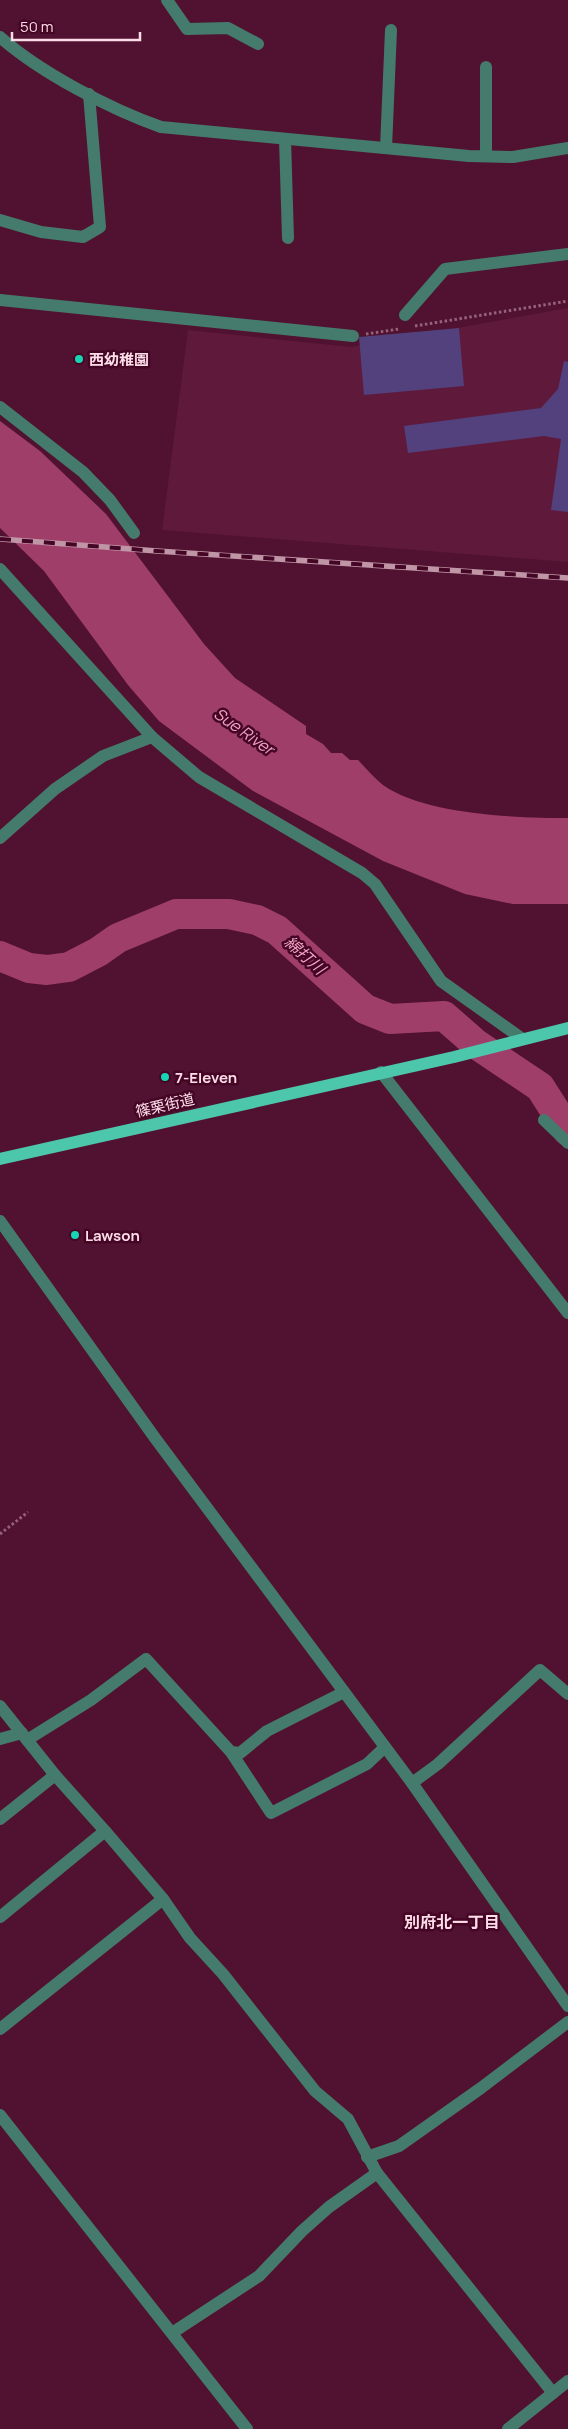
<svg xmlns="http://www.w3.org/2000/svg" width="568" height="2429" viewBox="0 0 568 2429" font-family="Manrope,'Noto Sans JP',sans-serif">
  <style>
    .built { fill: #5f193b }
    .water { fill: #a03e6a }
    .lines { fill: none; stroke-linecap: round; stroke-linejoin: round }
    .river { stroke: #a03e6a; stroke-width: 30 }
    .building { fill: #52417c }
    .path { stroke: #956279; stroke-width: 3; stroke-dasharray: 2.5 2.5; stroke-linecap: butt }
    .minor { stroke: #457b6d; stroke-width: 12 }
    .major { stroke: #4cc7ab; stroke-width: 12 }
    .rail-casing { stroke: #c096a7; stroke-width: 5.5 }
    .rail { stroke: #450626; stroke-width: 4; stroke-dasharray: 11; stroke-linecap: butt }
    .poi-dot { fill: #17d5b2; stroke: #450626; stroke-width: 2 }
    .labels { text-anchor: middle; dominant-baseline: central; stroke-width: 5; stroke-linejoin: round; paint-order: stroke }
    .poi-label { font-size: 15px; font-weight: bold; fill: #fcdce7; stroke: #450626; text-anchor: start }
    .street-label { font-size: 15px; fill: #fcdce7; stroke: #450626 }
    .water-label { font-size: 16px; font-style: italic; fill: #f2a3c1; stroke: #450626 }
    .neighbourhood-label { font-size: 16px; font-weight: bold; fill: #fcdce7; stroke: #450626 }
  </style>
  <rect width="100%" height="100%" fill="#501230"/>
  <!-- built -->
  <path class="built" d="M568,308v254l-406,-32 26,-200 163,17z"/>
  <!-- water -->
  <path class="water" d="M0,421l40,30 66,63 98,130 31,34 71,48v8l17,10 8,9h11l8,7h8c8,8 16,18 25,25 42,30 135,33 185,33v86h-55l-48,-10 -82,-33 -130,-70 -94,-70 -31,-36 -84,-114 -44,-43z"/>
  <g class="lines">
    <!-- river -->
    <path class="river" d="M0,956l29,12 18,2 22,-3 29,-15 20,-14 58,-24h53l28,6 20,10 88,79 25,10 54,-3 32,28 64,43 28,44"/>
  </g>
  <!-- building -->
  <g class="building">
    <path d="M459,328l5,58 -100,9 -5,-58z"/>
    <path d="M564,361l4,1v150l-17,-2 10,-71 -17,-3 -136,17 -4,-27 137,-18 17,-19z"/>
  </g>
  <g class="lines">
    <!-- path -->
    <g class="path">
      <path d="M415,326l153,-25"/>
      <path d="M366,334l33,-5"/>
      <path d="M0,1534l28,-22"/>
    </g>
    <!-- minor -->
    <g class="minor">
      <path d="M167,0l20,29 41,-1 30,16"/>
      <path d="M0,37c41,36 110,72 161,90l308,29 44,1 55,-9"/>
      <path d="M486,67v89"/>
      <path d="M285,139l3,99"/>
      <path d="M386,148l5,-118"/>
      <path d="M0,220l41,12 42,5 17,-10 -11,-133"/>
      <path d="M0,300l353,36"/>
      <path d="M405,315l40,-46 123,-15"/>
      <path d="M0,407l83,65 27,28 24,33"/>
      <path d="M0,569l152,168 47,40 163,96 13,11 66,97 80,57"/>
      <path d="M0,838l55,-49 48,-33 49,-19"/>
      <path d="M381,1072l187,241"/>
      <path d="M544,1120l24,23"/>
      <path d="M0,1221l155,217 257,345 156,223"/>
      <path d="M0,1706l55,69 50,56 58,68 27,39 33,36 92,117 33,28 29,54 176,220"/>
      <path d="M0,1739l22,-6"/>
      <path d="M27,1740l64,-40 55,-41 85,93 9,1 27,-22 77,-39"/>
      <path d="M231,1752l40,61 96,-49 18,-17"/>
      <path d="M412,1783l26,-19 102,-94 28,24"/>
      <path d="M0,1819l55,-44"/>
      <path d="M0,1917l105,-86"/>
      <path d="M0,2029l163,-130"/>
      <path d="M0,2115l247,314"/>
      <path d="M367,2157l32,-11 82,-58 87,-66"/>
      <path d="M172,2333l87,-57 43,-45 27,-24 48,-34"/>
      <path d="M508,2429l60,-48"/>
    </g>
    <!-- major -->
    <path class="major" d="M0,1159l454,-102 114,-29"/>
    <defs>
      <path id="rail" d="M0,539l157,12 411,27"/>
    </defs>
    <!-- rail casing -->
    <use href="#rail" class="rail-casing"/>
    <!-- rail -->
    <use href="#rail" class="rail"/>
  </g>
  <!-- markers -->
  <g class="poi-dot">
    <circle cx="79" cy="359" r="5"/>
    <circle cx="165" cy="1077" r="5"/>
    <circle cx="75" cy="1235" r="5"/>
  </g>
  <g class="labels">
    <!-- poi labels -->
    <g class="poi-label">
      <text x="89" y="359">西幼稚園</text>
      <text x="175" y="1077">7-Eleven</text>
      <text x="85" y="1235">Lawson</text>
    </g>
    <!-- street labels -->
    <g class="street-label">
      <text transform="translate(165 1105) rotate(-13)">篠栗街道</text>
    </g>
    <!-- water labels -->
    <g class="water-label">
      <text transform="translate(244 731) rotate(35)">Sue River</text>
      <text transform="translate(305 955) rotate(42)">綿打川</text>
    </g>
    <!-- neighbourhood labels -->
    <g class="neighbourhood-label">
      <text x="452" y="1922">別府北一丁目</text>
    </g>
  </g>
  <!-- scale -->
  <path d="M12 32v8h128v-8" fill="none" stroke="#fcdce7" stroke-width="2.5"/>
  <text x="20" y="32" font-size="15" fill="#fcdce7" stroke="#450626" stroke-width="4" paint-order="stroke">50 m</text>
</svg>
